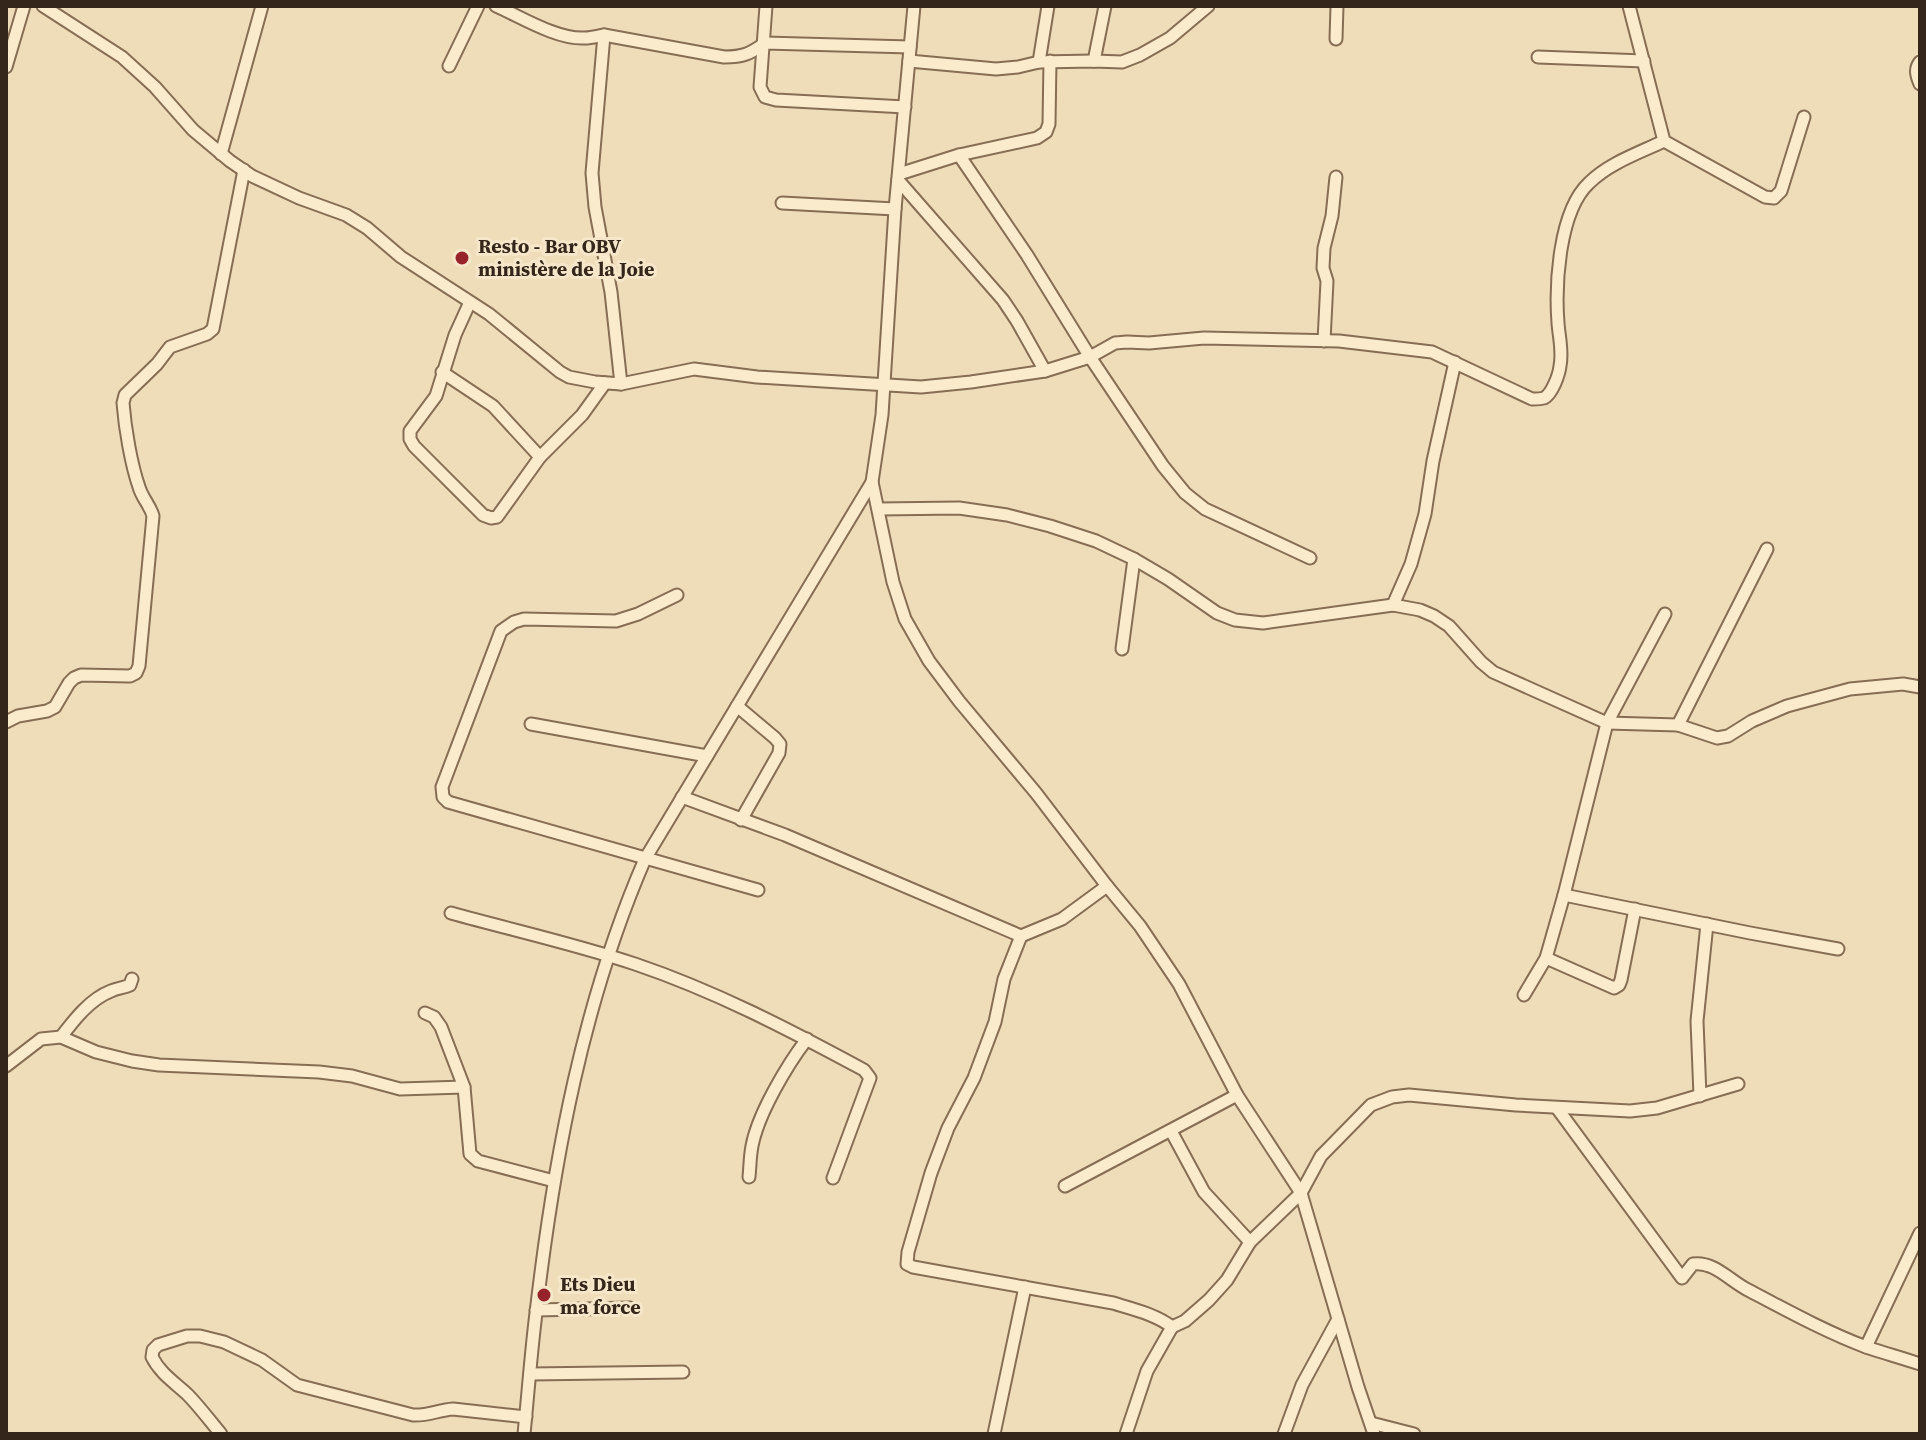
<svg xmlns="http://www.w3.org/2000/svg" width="1926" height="1440" viewBox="0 0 1926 1440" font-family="'Source Serif 4',serif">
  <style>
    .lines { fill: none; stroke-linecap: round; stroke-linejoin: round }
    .street-casing { stroke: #866d54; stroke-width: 15 }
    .street { stroke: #faebcd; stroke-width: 11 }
    .poi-dot { fill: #962329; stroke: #f6e7ca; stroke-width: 3 }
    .labels { text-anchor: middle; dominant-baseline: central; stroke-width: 6; stroke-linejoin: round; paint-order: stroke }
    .poi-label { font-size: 20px; font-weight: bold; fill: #34261a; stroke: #f6e7ca; text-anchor: start }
  </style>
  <rect width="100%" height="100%" fill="#efddba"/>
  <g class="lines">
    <defs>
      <g id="street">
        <path d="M43,6l79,51 33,30 38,43 37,31 22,15 47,22 47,17 21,13 34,29 88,57 71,58 9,5 26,5 26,2 73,-15 63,8 164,10 50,-5 74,-11 45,-14 25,-14 12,-1 22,1 55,-5 135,3 93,11 100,47c3,0 9,0 12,-1 8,-4 15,-23 16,-32 3,-14 -1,-29 -2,-43 -3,-39 1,-112 31,-140 20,-20 50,-30 75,-42"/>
        <path d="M496,6c25,11 62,34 89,32 6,0 13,-2 19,-3l120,22c19,0 26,-3 41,-14l145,4"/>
        <path d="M766,6l-6,81 5,10 11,3 129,7"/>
        <path d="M914,6l-19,203 -13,206 -10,67 21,100 12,37 24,42 30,40 77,92 71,93 33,40 39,58 58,111 64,98 57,194 16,47"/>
        <path d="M1629,6l35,135 101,56 9,1 7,-7 23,-74"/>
        <path d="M604,35l-12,138 3,34 16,85 10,92"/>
        <path d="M1336,39l1,-33"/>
        <path d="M1538,57l106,4"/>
        <path d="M909,61l87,8 22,-2 21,-5 55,-1 28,1 18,-7 30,-17 38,-32"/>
        <path d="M1094,61l11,-55"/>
        <path d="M1039,62l9,-56"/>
        <path d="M1920,62c-6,7 -3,15 0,22"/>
        <path d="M449,66l29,-60"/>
        <path d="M6,67l18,-61"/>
        <path d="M221,154l41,-148"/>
        <path d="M959,155l68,100 63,102 73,109 22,27 20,16 105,49"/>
        <path d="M899,174l60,-19 78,-17 9,-6 3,-8 1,-63"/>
        <path d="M898,180l105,120 14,21 28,50"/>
        <path d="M782,203l113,6"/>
        <path d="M470,302l-15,33 -19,61 -26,35v8l4,7 69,69 8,3 6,-1 43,-60 42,-42 23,-32"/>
        <path d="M1324,341l3,-60 -4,-13 1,-20 8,-32 4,-39"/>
        <path d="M442,372l51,34 47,51"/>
        <path d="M879,509l80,-1 48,7 43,11 46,15 38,18 34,20 49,34 18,7 28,3 130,-18 27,5 14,6 15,10 32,36 12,10 114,51 71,2 39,13 11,-2 24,-15 35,-15 63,-17 53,-5 17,3"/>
        <path d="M677,595l-39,19 -22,7 -92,-2 -10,3 -13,9 -59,156 1,10 5,5 310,88"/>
        <path d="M1393,605l18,-41 14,-50 8,-53 22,-99"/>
        <path d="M1122,649l12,-90"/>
        <path d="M737,706l38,32 5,6 -1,9 -38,67"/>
        <path d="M6,722l12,-6 29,-5 8,-4 14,-24 5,-5 7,-3 49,1 6,-3 3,-7 14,-150c-3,-11 -11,-18 -14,-29 -8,-23 -14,-59 -16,-84l2,-8 32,-31 13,-17 37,-13 6,-5 31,-159"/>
        <path d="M531,724l176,32"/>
        <path d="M1678,725l89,-176"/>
        <path d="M682,797l103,38 236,101"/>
        <path d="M1107,886l-45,33 -41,17 -17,43 -9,43 -21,56 -26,50 -17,45 -23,79 -1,12 6,3 200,36c19,6 42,11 59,24l13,-6 24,-21 18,-20 23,-38 51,-49 20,-37 50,-51 21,-8 17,-2 107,10 114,6 27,-3 81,-24"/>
        <path d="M1564,895l186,38 88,16"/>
        <path d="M451,913c61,17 124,31 184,51 80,27 155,66 229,106l6,8 -37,100"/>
        <path d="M1546,958l68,30 5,-3 2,-5 14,-71"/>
        <path d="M1524,995l22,-37 18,-63 43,-172 58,-109"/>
        <path d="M425,1013l9,4 7,10 23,60 6,67 8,7 76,20"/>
        <path d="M61,1037c13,-17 29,-38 50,-46 6,-3 13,-3 19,-6l2,-6"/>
        <path d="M6,1066l35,-27 20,-2 35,15 36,9 27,4 160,7 33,4 48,13 64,-2"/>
        <path d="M1700,1096l-3,-75 10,-97"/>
        <path d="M1557,1108l125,170 11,-14c21,-3 37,17 55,26 38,20 78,42 118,57 18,6 36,11 54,17"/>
        <path d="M1171,1131l33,61 46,50"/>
        <path d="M749,1177c1,-10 1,-21 3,-31 6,-32 35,-81 55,-107"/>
        <path d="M1065,1186l172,-91"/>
        <path d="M536,1310l94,-2"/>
        <path d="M1866,1347l54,-114"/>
        <path d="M530,1374l153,-2"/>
        <path d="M1371,1423l43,11"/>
        <path d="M221,1434c-11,-13 -22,-28 -34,-40 -13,-12 -27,-21 -35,-37l1,-7 5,-5 29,-9h13l24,6 38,18 35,25 116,30c14,1 26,-5 40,-6l73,8"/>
        <path d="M524,1434c4,-40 7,-81 12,-121 18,-155 47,-311 109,-454l227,-377"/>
        <path d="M994,1434l31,-147"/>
        <path d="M1126,1434l21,-63 25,-44"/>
        <path d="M1284,1434l18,-49 36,-66"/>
      </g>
    </defs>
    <!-- street casing -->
    <use href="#street" class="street-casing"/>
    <!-- street -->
    <use href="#street" class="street"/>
  </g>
  <!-- markers -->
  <g class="poi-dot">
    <circle cx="462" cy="258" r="8"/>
    <circle cx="544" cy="1295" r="8"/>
  </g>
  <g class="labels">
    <!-- poi labels -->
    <g class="poi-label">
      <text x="478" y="246">Resto - Bar OBV<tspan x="478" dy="23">ministère de la Joie</tspan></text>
      <text x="560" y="1284">Ets Dieu<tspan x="560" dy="23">ma force</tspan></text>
    </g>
  </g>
  <!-- border -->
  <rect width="1926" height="1440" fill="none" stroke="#34261a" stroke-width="16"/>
</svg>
